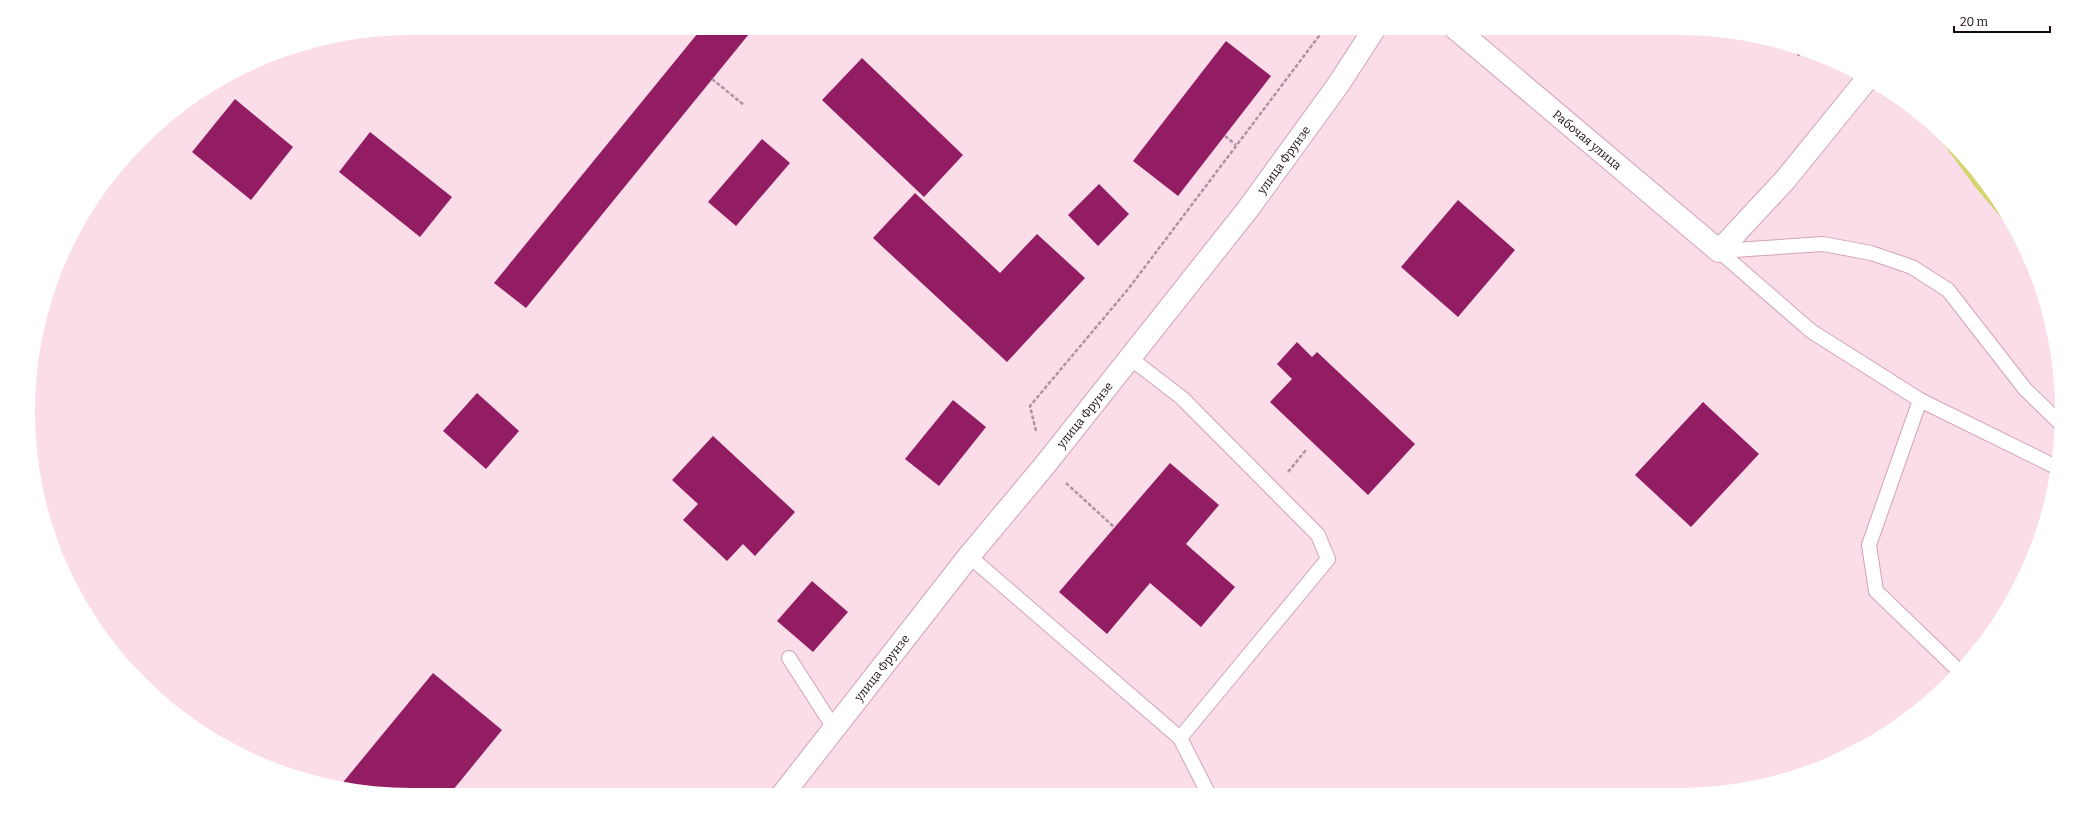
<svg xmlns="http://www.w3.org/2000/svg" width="2090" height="823" viewBox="0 0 2090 823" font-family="Bitter,serif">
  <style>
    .green { fill: #d2d56d }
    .building { fill: #931d62 }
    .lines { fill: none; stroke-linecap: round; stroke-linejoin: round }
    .lane-casing { stroke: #d2a3b8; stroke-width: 16 }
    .street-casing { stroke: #d2a3b8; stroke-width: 24 }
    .path { stroke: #ae94a0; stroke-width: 2.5; stroke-dasharray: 4 2; stroke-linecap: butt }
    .lane { stroke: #fff; stroke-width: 14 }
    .street { stroke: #fff; stroke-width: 22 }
    .labels { text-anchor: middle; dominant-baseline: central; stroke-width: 4; stroke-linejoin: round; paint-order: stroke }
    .street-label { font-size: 12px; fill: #180810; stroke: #fff }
  </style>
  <rect width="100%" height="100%" fill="#fbddea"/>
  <!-- green -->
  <path class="green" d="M1929,124l38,35 44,61 7,17 -43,-50z"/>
  <!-- building -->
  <g class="building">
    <path d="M702,28h40l7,6 -223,274 -32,-25z"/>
    <path d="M1226,41l45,35 -93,120 -45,-35z"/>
    <path d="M1784,43l19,8 -4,5z"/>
    <path d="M862,58l101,97 -39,42 -102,-97z"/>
    <path d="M235,99l58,48 -42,53 -59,-48z"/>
    <path d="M370,132l82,65 -32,40 -81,-65z"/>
    <path d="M762,139l28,24 -54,63 -28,-24z"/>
    <path d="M1099,184l30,30 -31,32 -30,-31z"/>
    <path d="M915,193l85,80 37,-39 48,44 -78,84 -134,-124z"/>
    <path d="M1458,200l57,50 -57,67 -57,-50z"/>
    <path d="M1297,342l15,15 5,-5 98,92 -47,51 -98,-93 22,-23 -15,-15z"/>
    <path d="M477,393l42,38 -33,38 -43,-38z"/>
    <path d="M953,400l33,27 -47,59 -34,-27z"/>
    <path d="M1703,402l56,52 -68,73 -56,-52z"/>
    <path d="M713,436l82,76 -40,44 -12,-12 -16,17 -44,-41 15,-16 -26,-24z"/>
    <path d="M1170,463l49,42 -33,39 49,43 -34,40 -51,-44 -43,51 -48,-42z"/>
    <path d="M812,581l36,31 -35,40 -36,-31z"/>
    <path d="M433,673l69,57 -53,65h-37l-72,-9z"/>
  </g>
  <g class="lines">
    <defs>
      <g id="lane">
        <path d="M1719,251l104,-7 48,9 41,14 36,23 77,99 36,35"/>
        <path d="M1719,251l92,80 109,69 136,67"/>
        <path d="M1130,358l52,40 136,137 10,24 -148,179"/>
        <path d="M1920,400l-51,145 7,46 82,79"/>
        <path d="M969,556l211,182 28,55"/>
        <path d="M789,658l45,70"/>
      </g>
      <g id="street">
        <path d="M1455,28l264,223 66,-71 82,-101"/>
        <path d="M783,794l186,-238 76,-91 203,-256 90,-124 37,-57"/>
      </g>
    </defs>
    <!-- lane casing -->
    <use href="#lane" class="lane-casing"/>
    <!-- street casing -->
    <use href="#street" class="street-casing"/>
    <!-- path -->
    <g class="path">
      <path d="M712,79l32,26"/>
      <path d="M1225,136l11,9"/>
      <path d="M1036,431l-6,-25 99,-118 196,-260"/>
      <path d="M1288,472l18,-22"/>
      <path d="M1066,483l48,44"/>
    </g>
    <!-- lane -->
    <use href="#lane" class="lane"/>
    <!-- street -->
    <use href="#street" class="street"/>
  </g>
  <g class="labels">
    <!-- street labels -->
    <g class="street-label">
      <text transform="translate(1587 140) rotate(40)">Рабочая улица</text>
      <text transform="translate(1284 160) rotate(-54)">улица Фрунзе</text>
      <text transform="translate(1085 415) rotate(-51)">улица Фрунзе</text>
      <text transform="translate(882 668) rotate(-52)">улица Фрунзе</text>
    </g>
  </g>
  <!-- crop -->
  <path d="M0 0H2090V823H0ZM411 35H1679A376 376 0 0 1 2055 411V412A376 376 0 0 1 1679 788H411A376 376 0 0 1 35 412V411A376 376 0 0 1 411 35Z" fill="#fff" fill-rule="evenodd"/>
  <!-- scale -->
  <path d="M1954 26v6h96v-6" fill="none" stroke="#180810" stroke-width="2"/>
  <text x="1960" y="26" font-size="12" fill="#180810" stroke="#ffffff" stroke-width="3" paint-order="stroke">20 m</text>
</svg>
